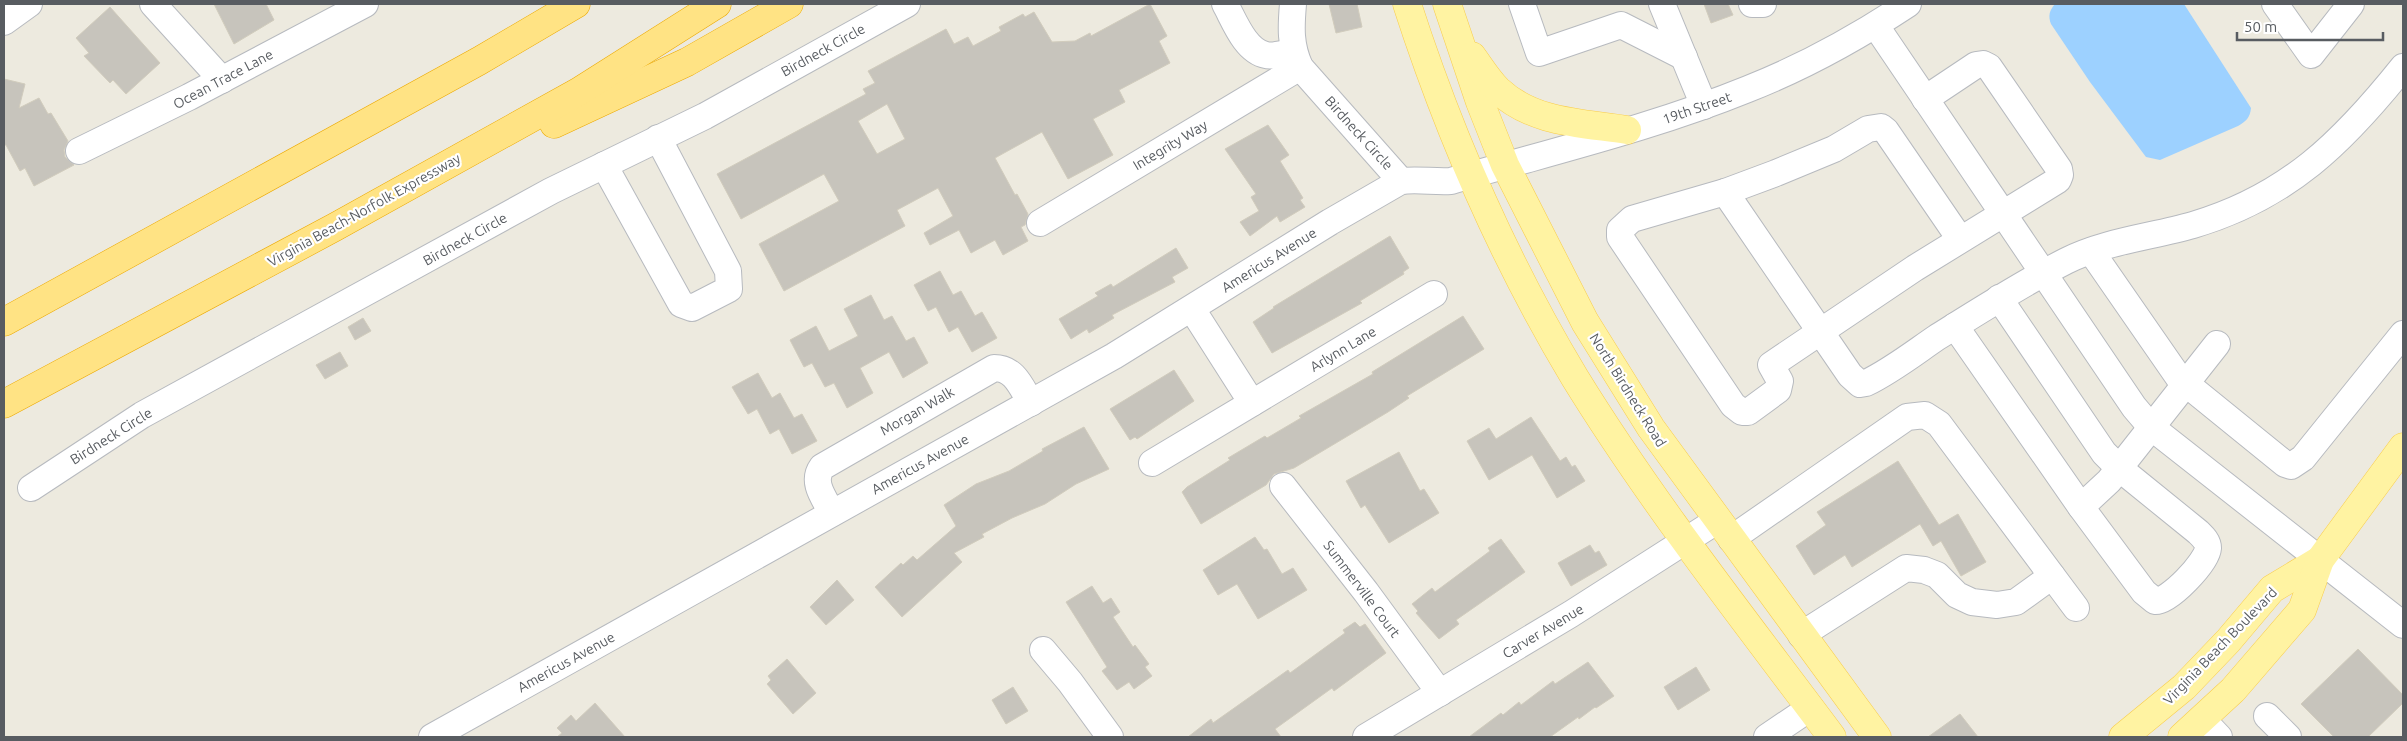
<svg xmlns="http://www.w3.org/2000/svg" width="2407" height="741" viewBox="0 0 2407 741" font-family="Ubuntu,sans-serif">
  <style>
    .water { fill: #9dd1ff }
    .building { fill: #c7c4bc; stroke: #d1ccbd; fill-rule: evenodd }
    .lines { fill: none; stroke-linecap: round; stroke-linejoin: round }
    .minor-casing { stroke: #b7babf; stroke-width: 28 }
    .major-casing { stroke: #f9cd4c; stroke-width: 29 }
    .highway-casing { stroke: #eca900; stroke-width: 29 }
    .minor { stroke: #fff; stroke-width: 26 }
    .major { stroke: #fff3a2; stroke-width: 28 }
    .highway { stroke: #ffe384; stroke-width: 28 }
    .labels { text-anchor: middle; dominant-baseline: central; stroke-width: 4.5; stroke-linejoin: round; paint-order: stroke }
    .street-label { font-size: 14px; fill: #585c61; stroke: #fff }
  </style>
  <rect width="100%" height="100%" fill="#edeadf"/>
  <!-- water -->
  <path class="water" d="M2055,4h129l67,104c-1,10 -5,13 -13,18l-78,34 -14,-3 -56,-75 -39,-58c-3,-8 -2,-13 4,-20z"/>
  <!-- building -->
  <g class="building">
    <path d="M214,4h52l8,16 -40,24z"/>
    <path d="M1150,4l17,32 -8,5 11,22 -51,27 6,12 -32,17 20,36 -45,24 -26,-47 -47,26 20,37 2,-1 11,20 -3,11 -4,2 7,14 -25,14 -8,-15 -24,13 -12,-23 -29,15 -6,-12 29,-17 -15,-28 -41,22 8,16 -121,65 -25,-47 80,-43 -15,-27 -83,45 -24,-45 149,-80 -3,-5 12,-6 -7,-12 78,-42 8,15 14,-7 5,9 28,-15 -2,-4 24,-13 2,3 9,-5 18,30 23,-1 15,-8 1,3zM887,104l18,35 -28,15 -19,-33z"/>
    <path d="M1329,4h28l5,23 -26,6z"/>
    <path d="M1704,4h24l5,11 -22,8z"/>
    <path d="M110,7l50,56 -34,31 -13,-14 -3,3 -26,-27 5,-3 -13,-15z"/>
    <path d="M4,79l21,5 -6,24 20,-10 9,16 3,-1 17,28 -4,9 1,7 9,8 -40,21 -9,-18 -5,3 -14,-26h-2z"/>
    <path d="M1268,125l21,30 -9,6 23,37 -3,2 5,7 -25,15 -3,-6 -27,20 -10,-14 19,-11 -8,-14 5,-3 -31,-45z"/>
    <path d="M1390,236l19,32 -6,4 1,2 -44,27 2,2 -90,50 -19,-31 21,-14 -1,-1z"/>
    <path d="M1176,248l12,20 -16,9 3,5 -63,33 2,3 -25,15 -2,-4 -16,10 -12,-20 39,-23 -3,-3 16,-9 2,3z"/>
    <path d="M940,271l13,24 8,-4 14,25 7,-4 15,26 -25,14 -14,-25 -9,5 -13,-25 -8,4 -14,-26z"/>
    <path d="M871,295l13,25 8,-4 14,25 8,-4 14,26 -25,15 -14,-26 -29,16 13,25 -26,15 -13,-25 -9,4 -13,-24 -8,4 -14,-27 26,-14 13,25 29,-15 -14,-27z"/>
    <path d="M1463,316l21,33 -77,47 2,2 -21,14 -94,56 -20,6 -8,11 -65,39 -19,-32 5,-5 43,-27 -2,-2 37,-22 2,2 34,-20 -2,-2 74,-42 -1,-2z"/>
    <path d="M363,318l8,13 -16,9 -7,-13z"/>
    <path d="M340,352l8,14 -23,13 -9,-14z"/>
    <path d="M1174,370l20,31 -57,38 -2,-2 -5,3 -20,-31z"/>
    <path d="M758,373l14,25 8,-5 14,25 8,-4 15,27 -25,13 -13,-25 -9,5 -13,-25 -9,5 -16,-27z"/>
    <path d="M1531,417l29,44 6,-4 6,10 3,-2 10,16 -28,17 -25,-43 -43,25 -22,-39 22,-13 7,11z"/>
    <path d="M1084,427l25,42 -33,15 -31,20 -33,14 -30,16 2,3 -30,16 8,9 -60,55 -27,-30 26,-24 2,2 10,-9 4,4 39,-34 -12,-21 32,-21 33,-13 34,-20 -1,-2z"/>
    <path d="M1399,452l21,39 4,-2 15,24 -50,30 -24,-38 -4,3 -15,-27z"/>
    <path d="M1898,461l41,64 19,-11 28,48 -25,14 -20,-35 -8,5 -13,-22 -68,43 -7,-12 -31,20 -18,-29 30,-21 -9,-13z"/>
    <path d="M1255,537l9,13 3,-1 15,25 11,-6 14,22 -49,29 -21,-35 -19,11 -15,-25z"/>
    <path d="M1501,539l24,33 -69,48 3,4 -20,15 -23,-26 2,-2 -6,-7 20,-16 3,4 55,-41 -2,-3z"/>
    <path d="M1590,545l5,8 4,-2 8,14 -36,21 -13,-23z"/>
    <path d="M837,580l17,20 -28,25 -16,-18z"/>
    <path d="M1092,586l11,17 8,-5 9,14 -7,5 20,30 2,-2 14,19 -4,3 7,9 -18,13 -5,-7 -12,8 -15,-19 5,-4 -41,-65z"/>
    <path d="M1355,622l5,5 5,-3 21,29 -52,38 -2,-3 -57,41 6,8h-93l23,-18 2,4 75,-53 2,3 55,-40 -2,-3z"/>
    <path d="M2358,649l45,46v8l-35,34h-34l-33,-33z"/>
    <path d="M787,659l29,34 -23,21 -26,-30 4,-4 -3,-4z"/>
    <path d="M1588,662l26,34 -18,12 -1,-1 -16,12 -1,-2 -28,20h-81l32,-24 2,2 16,-13 2,3 32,-24 2,3z"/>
    <path d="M1696,667l14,23 -32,20 -14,-23z"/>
    <path d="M1013,687l15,24 -22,13 -14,-24z"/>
    <path d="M595,703l30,34h-68l5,-4 -5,-5 14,-13 5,6z"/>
    <path d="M1960,714l18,23h-50z"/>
  </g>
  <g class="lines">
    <defs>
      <g id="minor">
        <path d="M153,4l69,76"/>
        <path d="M1225,4c9,16 20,47 41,51 7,2 19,-2 27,-3"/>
        <path d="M1293,4c-2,23 -3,41 7,63l101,114"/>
        <path d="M1522,4l17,49 82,-28 63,32"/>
        <path d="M1662,4l42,102"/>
        <path d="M1752,4h11"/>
        <path d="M2275,4l36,51 40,-51"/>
        <path d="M4,22l25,-18"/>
        <path d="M1876,26l258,381 17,20 252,198"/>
        <path d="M1925,99l51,-34 7,-1 6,3 70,102 1,6 -2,5 -143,88 -144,97 9,16 -2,9 -30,22h-6l-9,-7 -113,-168v-7l12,-11 93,-27 51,-19 58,-24 34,-20 13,-2 5,4 74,108"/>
        <path d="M79,151l110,-54 176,-93"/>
        <path d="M604,165l77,139 11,4 37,-19 -1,-18 -70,-133"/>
        <path d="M1725,192l125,183 10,9 6,-1c25,-12 48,-30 70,-45 43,-27 85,-54 130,-77 40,-20 85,-24 127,-36 95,-28 150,-83 210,-158"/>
        <path d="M1040,223l260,-156"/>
        <path d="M2091,251l88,127 106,86 6,2 12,-8 100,-124"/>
        <path d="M1192,309l60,94"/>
        <path d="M1955,326l126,181 63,85 11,9c14,1 52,-39 53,-53 0,-7 -6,-12 -10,-16l-79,-64 -15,-15 -105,-155"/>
        <path d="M1152,463l282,-169"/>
        <path d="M1283,486l83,106 74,101"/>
        <path d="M31,488l111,-73 409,-224 154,-75 202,-112"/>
        <path d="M2081,507l28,-26 108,-137"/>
        <path d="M832,513c-8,-15 -21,-31 -10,-46l172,-99c21,0 27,19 37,35"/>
        <path d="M1731,539l176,-122 18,-2 14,9 137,184"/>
        <path d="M1801,635l105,-67 18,2 13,5 20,20 15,7 25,3 19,-3 36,-26"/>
        <path d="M1043,650l27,32 40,55"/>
        <path d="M2267,716l21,21"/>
        <path d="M2202,719l17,18"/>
        <path d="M432,737l682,-381 216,-134 71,-41c17,-2 33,1 50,0 99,-29 201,-53 297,-92 56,-22 110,-52 160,-85"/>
        <path d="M1366,737l205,-123 147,-94"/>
        <path d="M1767,737l43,-29"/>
      </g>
      <g id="major">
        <path d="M1407,4c42,130 97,256 168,374 77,125 169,241 257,359"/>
        <path d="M1447,4l33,98 25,63 80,157 66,106 226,309"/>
        <path d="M1472,56c8,11 16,24 26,34 35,33 84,33 129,40"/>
        <path d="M2123,737l61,-50 44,-46 44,-52 48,-29"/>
        <path d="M2182,737l51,-47 69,-80 18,-50 83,-113"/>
      </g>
      <g id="highway">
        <path d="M554,124l133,-62 102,-58"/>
        <path d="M4,322l475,-261 97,-57"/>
        <path d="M4,404l331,-177 243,-135 139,-88"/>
      </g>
    </defs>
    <!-- minor casing -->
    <use href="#minor" class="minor-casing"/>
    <!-- major casing -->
    <use href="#major" class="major-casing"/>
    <!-- highway casing -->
    <use href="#highway" class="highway-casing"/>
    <!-- minor -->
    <use href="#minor" class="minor"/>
    <!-- major -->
    <use href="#major" class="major"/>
    <!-- highway -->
    <use href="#highway" class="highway"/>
  </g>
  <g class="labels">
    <!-- street labels -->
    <g class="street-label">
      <text transform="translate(823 50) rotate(-29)">Birdneck Circle</text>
      <text transform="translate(223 79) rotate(-28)">Ocean Trace Lane</text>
      <text transform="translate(1697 108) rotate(-19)">19th Street</text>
      <text transform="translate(1359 133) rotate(48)">Birdneck Circle</text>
      <text transform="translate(1170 145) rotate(-31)">Integrity Way</text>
      <text transform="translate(364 210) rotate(-29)">Virginia Beach-Norfolk Expressway</text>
      <text transform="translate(465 239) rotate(-29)">Birdneck Circle</text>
      <text transform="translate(1269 260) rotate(-32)">Americus Avenue</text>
      <text transform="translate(1343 349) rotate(-31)">Arlynn Lane</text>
      <text transform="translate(1628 390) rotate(58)">North Birdneck Road</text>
      <text transform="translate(917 411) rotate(-30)">Morgan Walk</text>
      <text transform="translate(111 436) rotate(-32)">Birdneck Circle</text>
      <text transform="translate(920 464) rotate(-29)">Americus Avenue</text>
      <text transform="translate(1362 589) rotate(53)">Summerville Court</text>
      <text transform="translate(1543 631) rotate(-31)">Carver Avenue</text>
      <text transform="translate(2220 646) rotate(-46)">Virginia Beach Boulevard</text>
      <text transform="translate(566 662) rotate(-29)">Americus Avenue</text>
    </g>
  </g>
  <!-- border -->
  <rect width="2407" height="741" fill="none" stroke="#585c61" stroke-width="10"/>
  <!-- scale -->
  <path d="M2237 32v8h146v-8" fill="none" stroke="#585c61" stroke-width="2.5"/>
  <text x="2244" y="32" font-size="15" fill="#585c61" stroke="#ffffff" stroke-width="4" paint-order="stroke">50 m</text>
</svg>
